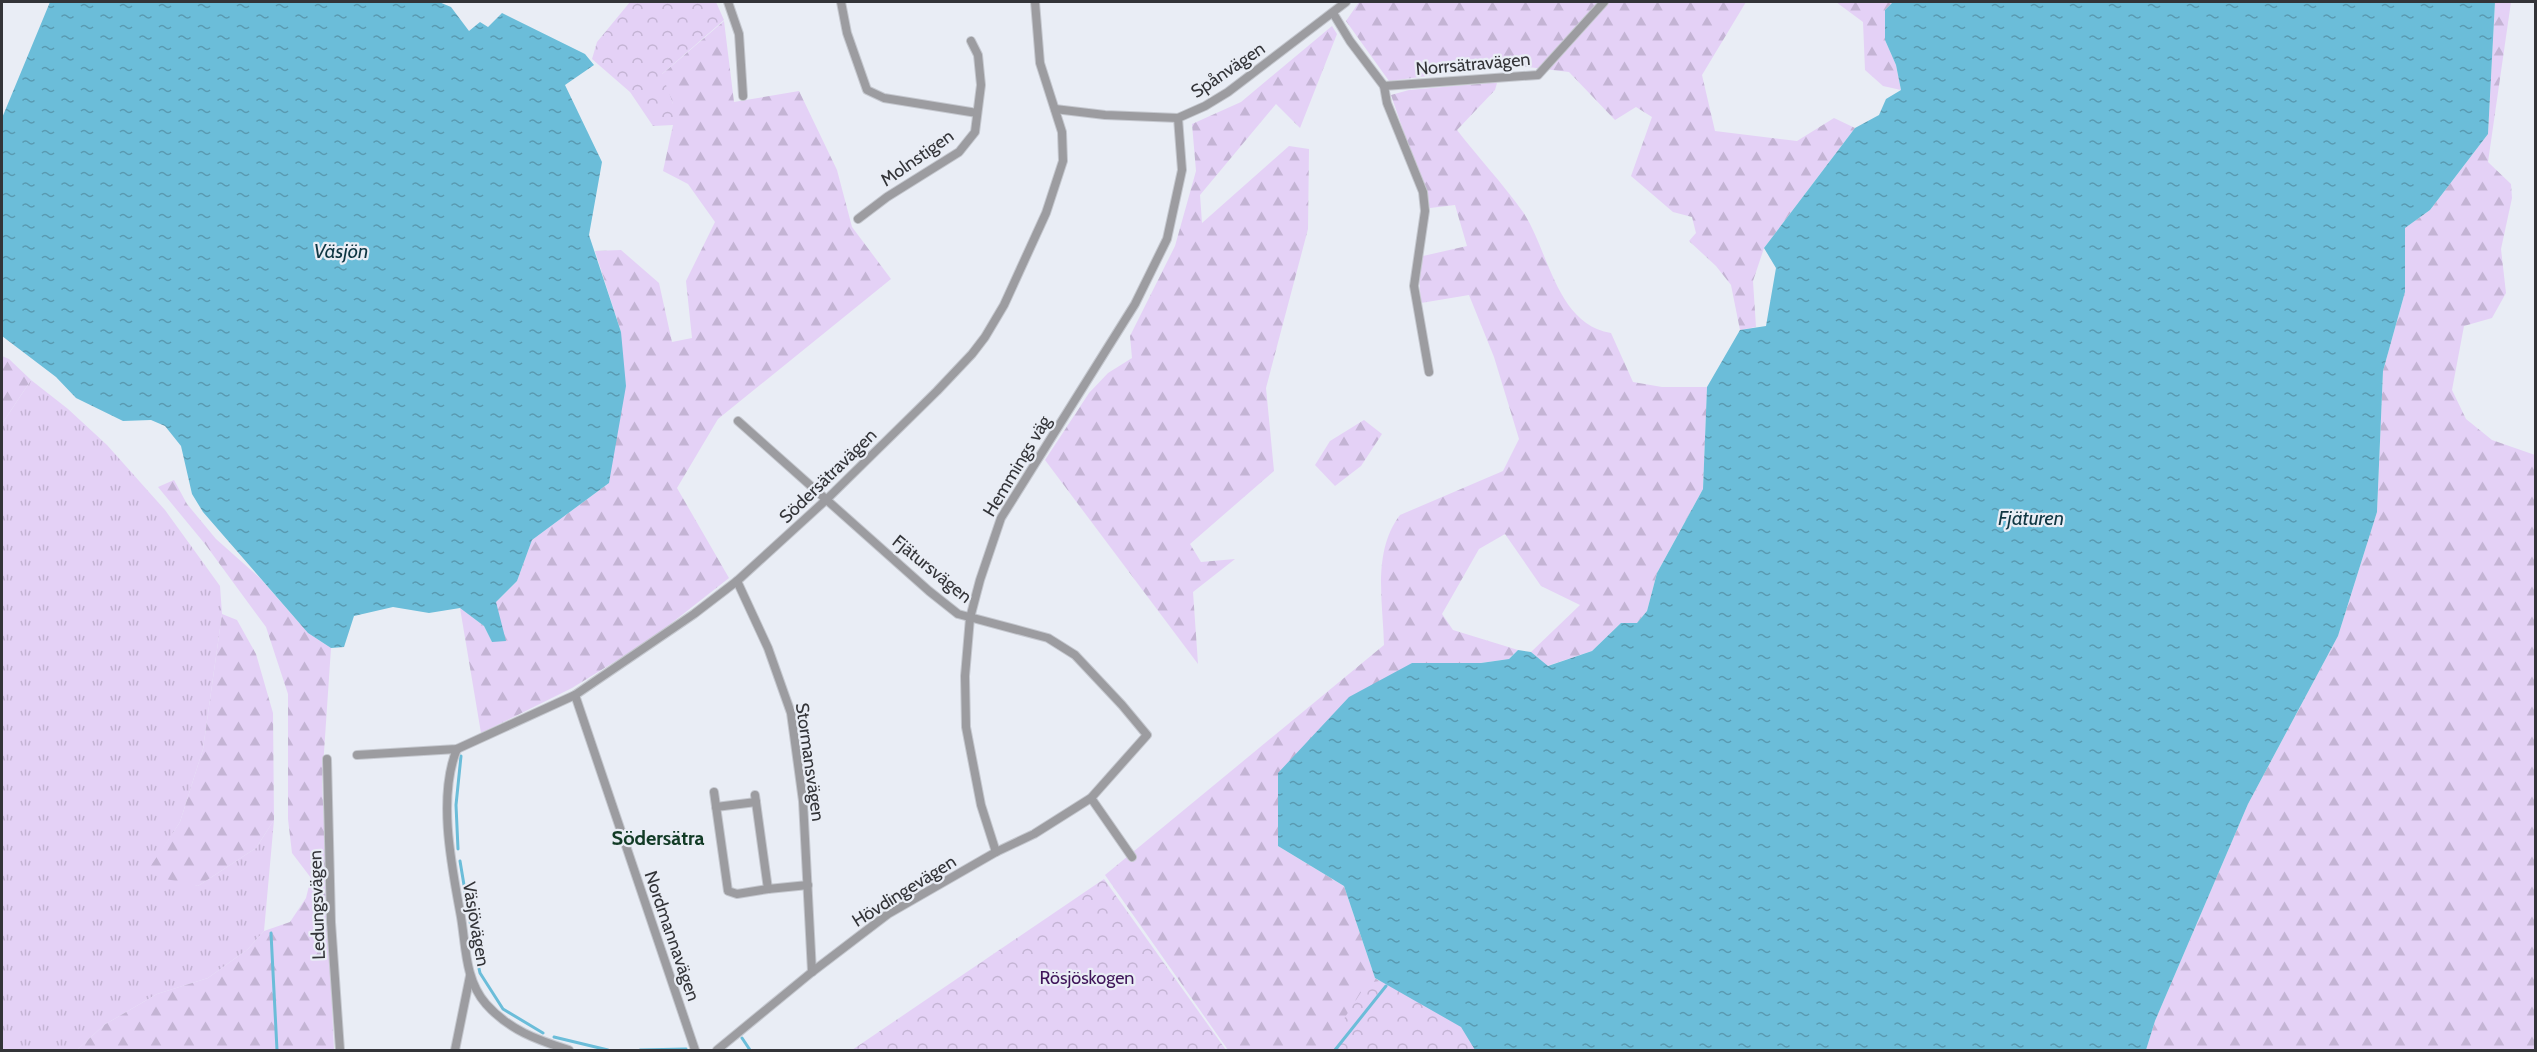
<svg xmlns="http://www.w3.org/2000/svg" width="2537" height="1052" viewBox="0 0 2537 1052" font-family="Cabin,sans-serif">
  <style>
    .grass { fill: url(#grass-tufts) }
    .forest { fill: url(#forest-firs) }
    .park { fill: url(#park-crowns) }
    .water { fill: url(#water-ripples) }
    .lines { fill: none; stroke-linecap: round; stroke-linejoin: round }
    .stream { stroke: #6bbdd9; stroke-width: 3 }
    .street-casing { stroke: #c5c8cf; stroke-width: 10 }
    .street { stroke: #9c9ca0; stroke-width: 8 }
    .labels { text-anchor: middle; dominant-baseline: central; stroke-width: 4.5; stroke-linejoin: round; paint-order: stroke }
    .street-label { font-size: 18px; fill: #333438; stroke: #e9edf5 }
    .park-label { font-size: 18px; fill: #3f155a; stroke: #e9edf5 }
    .water-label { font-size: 20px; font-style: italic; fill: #0f3642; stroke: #e9edf5 }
    .neighbourhood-label { font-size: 20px; font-weight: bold; fill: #123b26; stroke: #e9edf5 }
  </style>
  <defs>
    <pattern id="grass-tufts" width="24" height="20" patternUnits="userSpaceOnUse" patternTransform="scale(1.5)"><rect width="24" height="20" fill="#e4d1f6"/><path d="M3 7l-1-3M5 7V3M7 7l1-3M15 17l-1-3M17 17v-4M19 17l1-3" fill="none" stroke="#c4b4d4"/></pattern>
    <pattern id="forest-firs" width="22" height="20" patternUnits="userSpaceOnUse" patternTransform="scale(1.5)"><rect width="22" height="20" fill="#e4d1f6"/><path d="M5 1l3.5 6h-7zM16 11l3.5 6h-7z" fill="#c4b4d4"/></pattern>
    <pattern id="park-crowns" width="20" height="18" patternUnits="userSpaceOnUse" patternTransform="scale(1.5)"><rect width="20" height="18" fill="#e4d1f6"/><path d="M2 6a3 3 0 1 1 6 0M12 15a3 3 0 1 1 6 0" fill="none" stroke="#c4b4d4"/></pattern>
    <pattern id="water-ripples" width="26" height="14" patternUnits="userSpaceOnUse" patternTransform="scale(1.5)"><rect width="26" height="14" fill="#6bbdd9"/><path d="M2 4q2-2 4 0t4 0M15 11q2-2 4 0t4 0" fill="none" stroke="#599ab1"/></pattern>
  </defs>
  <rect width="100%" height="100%" fill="#e9edf5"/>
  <!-- grass -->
  <path class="grass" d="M31,380l37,29 39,36 58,65 55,76 2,28 -19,135 -23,73 -31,48 49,16 58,-38 18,-28 -10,111 -16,18 -40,29 -51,16 -53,31 -27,25h-75v-626z"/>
  <!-- forest -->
  <g class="forest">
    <path d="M1359,2h387l-44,73 13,56 82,10 37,-23 21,10 -91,120 -11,33 3,46 -16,3 -9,-45 -15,-19 -27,-25 7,-8 -4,-16 -19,-5 -42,-36 21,-59 -16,-10 -21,13 -46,-48 -56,-7 -124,16 -43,-60z"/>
    <path d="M1836,2h57l-8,8v30l11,25 5,25 -18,-4 -18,-16 -2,-48z"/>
    <path d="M2495,2h16l-23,160 23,22 1,14 -11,51 5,44 -14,25 -28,8 -12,64 14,29 26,21 43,15v595h-389l9,-29 93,-217 90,-168 39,-124 6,-141 22,-79v-64l25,-18 58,-76z"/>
    <path d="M724,21l10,81 65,-11 38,79 15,57 39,52 -173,140 -41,69 52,90 -79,62 -78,48 -91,45 -21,-125 24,18 8,16 4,-40 21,-21 15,-41 77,-57 12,-151 -26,-81 26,-1 38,33 13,59 20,-4 -6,-57 29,-59 -27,-38 -25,-13 10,-46v-21l-12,-29z"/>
    <path d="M1332,26l5,8 -37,94 -24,-24 -76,91 2,28 87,-77 20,3 -1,80 -42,159 8,83 -84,73 11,18 34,-3 -42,33 5,72 -153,-204 44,-67 19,-20 24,-15 -2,-22 45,-90 21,-75 -4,-47 49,-22z"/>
    <path d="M1488,83h9l-2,7 -38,40c21,27 46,54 66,82 26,39 33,112 88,121l22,49 29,5h45l-4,102 -46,84 -10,38 -10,12h-16l-29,28 -45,15 -16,-14 49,-47 -39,-19 -36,-52 -26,15 -37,65 11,16 65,20 -9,9 -28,4h-69l-134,183 66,40 31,92 100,72h-247l-123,-175 279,-230c-1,-43 -12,-93 16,-130l103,-44 16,-32 -25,-82 -25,-62 -48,8 -2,-28 4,-19 44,-10 -12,-41 -25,3 -39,-113 18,-5z"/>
    <path d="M2,356l7,3 22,21 -29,44z"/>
    <path d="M1364,420l18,14 -21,32 -26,20 -20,-21 15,-24z"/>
    <path d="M174,480l13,24 29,35 44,39 48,55 23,15 -9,134 12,268h-257l27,-25 53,-31 51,-16 40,-29 16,-18 26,-9 16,-24 5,-20 -19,-25 -4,-34v-125l-22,-67 -61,-83 -47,-57z"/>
    <path d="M222,614l15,6 19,34 17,59 1,107 -18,28 -58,38 -32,-7 -18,-9 32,-48 23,-73z"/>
  </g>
  <!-- park -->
  <g class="park">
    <path d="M630,2h86l8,18 -62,54 11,30v21l-20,1 -23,-34 -38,-33 5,-17z"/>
    <path d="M1104,879l122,171h-374z"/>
    <path d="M1423,974l93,76h-192l43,-67z"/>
  </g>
  <!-- water -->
  <g class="water">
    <path d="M50,2h389l12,5 18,24 11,-9 8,5 14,-14 83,41 9,11 -29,20 37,77 -13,73 32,97 5,54 -17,97 -77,57 -15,41 -21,21 10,39 -14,1 -8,-16 -24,-18 -31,5 -36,-6 -39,9 -10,31 -13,1 -23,-15 -105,-121 -11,-18 -11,-48 -16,-20 -14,-6 -28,1 -47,-23 -20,-21 -54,-41v-218z"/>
    <path d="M1893,2h602l-7,132 -58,76 -25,18v64l-22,79 -6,141 -39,124 -90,168 -93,217 -9,29h-671l-14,-23 -86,-49 -31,-92 -66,-40v-73l71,-76 63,-34h69l28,-4 9,-9 13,2 17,14 44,-15 29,-28h16l10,-12 10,-38 46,-84 4,-102 33,-57 26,-4 10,-58 -12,-20 91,-120 24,-13 7,-16 15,-9 -5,-25 -11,-25v-30z"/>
  </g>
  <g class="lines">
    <!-- stream -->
    <g class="stream">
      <path d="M458,849l-2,-44 5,-49"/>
      <path d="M460,861l12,72"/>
      <path d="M271,933l6,117"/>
      <path d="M474,946l6,27 23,36 40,24"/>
      <path d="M554,1037l54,13"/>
      <path d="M742,1038l8,12"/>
      <path d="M640,1050l46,-1"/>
      <path d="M1335,1050l51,-64"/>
    </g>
    <defs>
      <g id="street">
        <path d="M728,2l11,32 4,62"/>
        <path d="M841,2l6,31 20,57 17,8 93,15"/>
        <path d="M1333,13l17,28 34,45 154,-11 66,-73"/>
        <path d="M1384,86l3,17 36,89 2,19 -11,75 15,86"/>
        <path d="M1055,109l50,6 73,3 27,-12 23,-14 118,-90"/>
        <path d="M858,219l29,-22 72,-45 16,-20 6,-47 -3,-30 -7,-14"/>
        <path d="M737,581l31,67 23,65 12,88 9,171"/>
        <path d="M575,695l120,355"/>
        <path d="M457,749c-20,48 -5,119 4,168 5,30 4,63 25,87 23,26 51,36 83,46"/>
        <path d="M357,755l100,-6 118,-54 119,-81 43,-33 90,-82 110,-108 35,-37 13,-17 19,-32 42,-92 17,-52 -1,-29 -22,-69 -5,-61"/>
        <path d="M327,759l4,163 9,128"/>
        <path d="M714,792l14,99 9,3 31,-5"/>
        <path d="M755,795l13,94 40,-4"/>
        <path d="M1091,798l41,59"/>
        <path d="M716,807l40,-5"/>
        <path d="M996,852l-15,-47 -15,-78 -1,-51 5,-58 10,-38 21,-62 134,-214 32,-65 15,-69 -4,-52"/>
        <path d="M455,1050l15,-74"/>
        <path d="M717,1050l95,-78 76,-58 108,-62 38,-18 57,-36 56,-63 -25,-30 -47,-50 -27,-17 -90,-24 -29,-23 -191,-170"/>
      </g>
    </defs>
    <!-- street casing -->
    <use href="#street" class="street-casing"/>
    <!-- street -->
    <use href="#street" class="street"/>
  </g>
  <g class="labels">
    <!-- street labels -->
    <g class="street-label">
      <text transform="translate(1473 64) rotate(-5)">Norrsätravägen</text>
      <text transform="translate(1228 70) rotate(-34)">Spånvägen</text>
      <text transform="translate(917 158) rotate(-35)">Molnstigen</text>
      <text transform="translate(1017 466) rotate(-59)">Hemmings väg</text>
      <text transform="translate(828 476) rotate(-44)">Södersätravägen</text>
      <text transform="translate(932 569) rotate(39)">Fjätursvägen</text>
      <text transform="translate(810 762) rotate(82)">Stormansvägen</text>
      <text transform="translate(904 891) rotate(-32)">Hövdingevägen</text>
      <text transform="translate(317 905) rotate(-92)">Ledungsvägen</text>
      <text transform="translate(476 924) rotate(80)">Väsjövägen</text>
      <text transform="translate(672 936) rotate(71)">Nordmannavägen</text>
    </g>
    <!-- park labels -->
    <g class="park-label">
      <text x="1087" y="978">Rösjöskogen</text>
    </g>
    <!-- water labels -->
    <g class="water-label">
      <text x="341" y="251">Väsjön</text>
      <text x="2031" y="518">Fjäturen</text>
    </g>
    <!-- neighbourhood labels -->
    <g class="neighbourhood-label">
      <text x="658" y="838">Södersätra</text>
    </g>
  </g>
  <!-- border -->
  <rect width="2537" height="1052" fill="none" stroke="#333438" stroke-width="6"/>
</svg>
